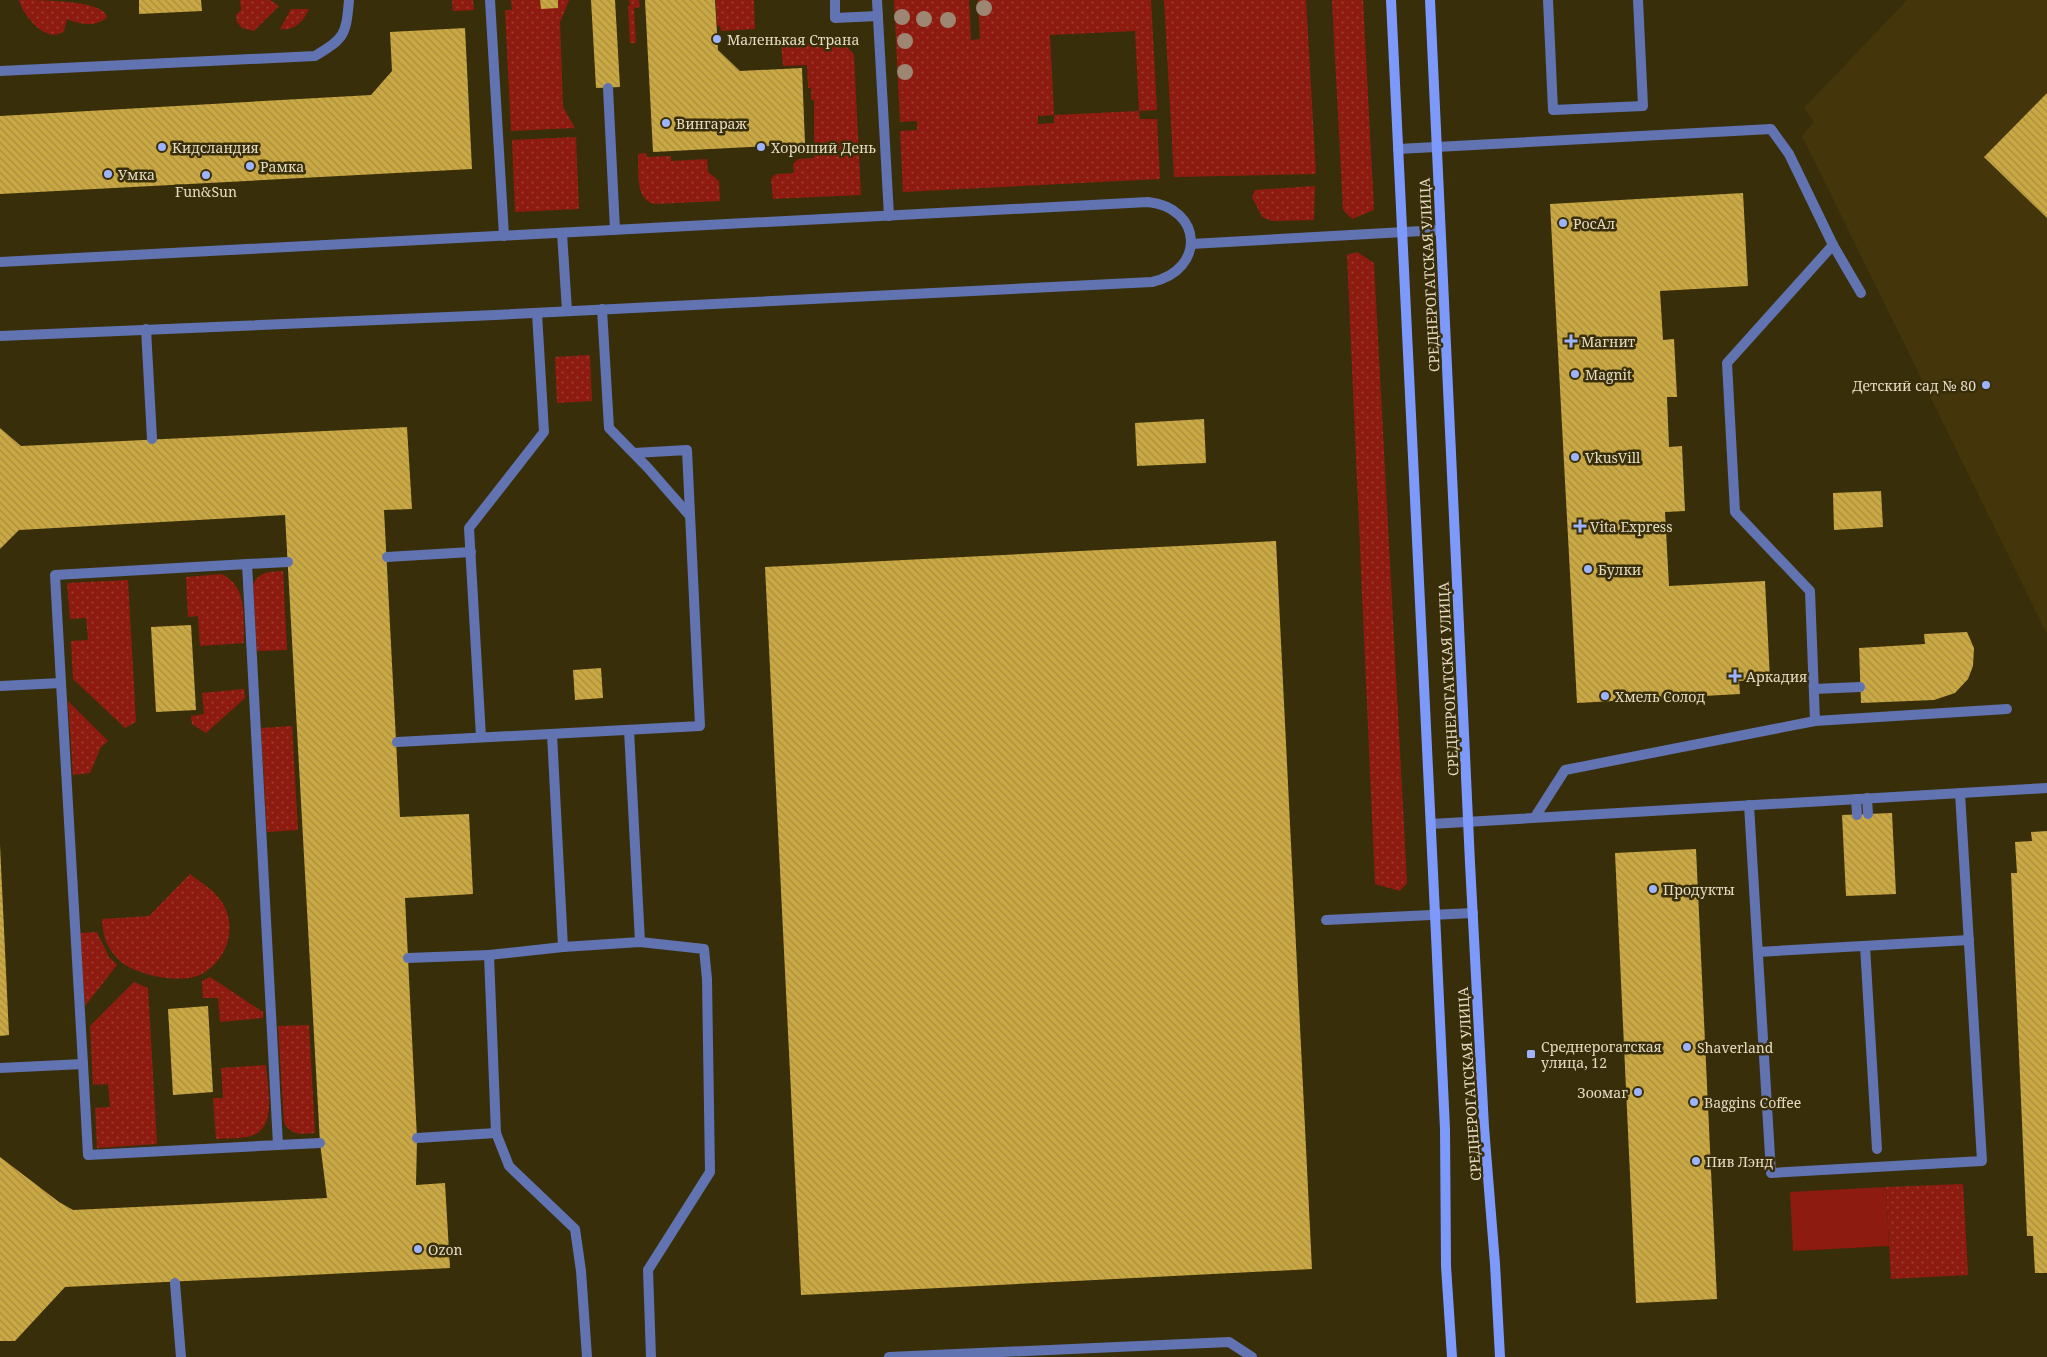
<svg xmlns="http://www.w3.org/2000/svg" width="2047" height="1357" viewBox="0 0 2047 1357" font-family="'Noto Serif',serif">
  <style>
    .built { fill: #44360a }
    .grass { fill: url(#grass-dots); fill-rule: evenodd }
    .pitch { fill: #8e1b0f }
    .building { fill: url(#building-back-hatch) }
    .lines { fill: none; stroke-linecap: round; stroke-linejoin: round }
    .lane { stroke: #6173b0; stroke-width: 10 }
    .secondary { stroke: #7d99fa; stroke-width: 10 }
    .tree { fill: #9d8672 }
    .poi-dot { fill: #9db4fd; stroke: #392e0a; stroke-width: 2 }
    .labels { text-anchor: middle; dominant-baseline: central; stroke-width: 5; stroke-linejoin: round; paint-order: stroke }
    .poi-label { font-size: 14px; fill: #e4dbc3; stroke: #392e0a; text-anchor: start }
    .street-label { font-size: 14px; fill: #e4dbc3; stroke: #392e0a }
  </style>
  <defs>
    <pattern id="grass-dots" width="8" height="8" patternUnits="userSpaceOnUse" patternTransform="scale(1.25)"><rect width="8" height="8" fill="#8e1b0f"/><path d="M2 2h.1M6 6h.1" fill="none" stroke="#9e3c30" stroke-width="1.8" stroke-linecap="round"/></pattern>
    <pattern id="building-back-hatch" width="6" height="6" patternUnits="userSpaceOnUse" patternTransform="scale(1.25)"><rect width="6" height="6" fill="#caa843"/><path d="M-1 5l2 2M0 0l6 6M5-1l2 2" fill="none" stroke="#a88e41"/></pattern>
  </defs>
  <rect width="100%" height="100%" fill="#392e0a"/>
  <!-- built -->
  <path class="built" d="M1907,0h140v634l-245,-498 12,-14 -10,-14z"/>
  <!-- grass -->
  <g class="grass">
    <path d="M19,0c19,0 86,0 88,17 -10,11 -29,7 -40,2l-3,12c-17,14 -41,-15 -45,-31z"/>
    <path d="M240,0h30l9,6 -25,25 -12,-3 -5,-6 -1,-7 5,-5z"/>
    <path d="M452,0h21l1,10 -21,1z"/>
    <path d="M511,0h29l1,9 17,-9h11l-9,22 3,85 12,21 -64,3 -6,-121h7z"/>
    <path d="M629,0h10l1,7 -6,1 2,35h-6l-2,-37 2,-1z"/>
    <path d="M716,0h38l1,29 -34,2 -1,-5h-3z"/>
    <path d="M894,0h75l2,40 9,-1 -2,-39h173l6,110 -18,1 1,8h17l3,60 -257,13 -3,-61 17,-1v-9l-17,1zM1135,31l4,80 -85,4 -4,-80zM1054,115v8l-16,1v-8z"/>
    <path d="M1164,0h142l10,174 -142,3z"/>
    <path d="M1332,0h31l11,210 -22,9 -9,-9z"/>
    <path d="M291,9h18c-6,13 -15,22 -29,20z"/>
    <path d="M836,42l9,2 9,11 7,140 -88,4 -2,-20 5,-5 18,-1 -1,-9 5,-5 16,-1v-58h-3v-12h-3l-1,-23 -24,1 -2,-22z"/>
    <path d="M576,137l3,72 -64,3 -3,-72z"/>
    <path d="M646,153l1,4 24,-1v5l36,-2 1,13 11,9 1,20 -65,3c-21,-4 -16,-33 -17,-50z"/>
    <path d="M1315,186l-1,34 -42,1 -10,-4 -10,-20 3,-7z"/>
    <path d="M1357,252l17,11 33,620 -7,8 -25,-7 -28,-629z"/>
    <path d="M590,355l2,46 -35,2 -2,-46z"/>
    <path d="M283,571l4,79 -30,1 -4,-67c7,-13 17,-12 30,-13z"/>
    <path d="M222,574c26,13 21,43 22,69l-44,3 -2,-30 -10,1 -2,-40z"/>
    <path d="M128,580l8,142 -11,6 -52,-49 -2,-38 17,-1 -2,-22 -16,1 -3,-36z"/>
    <path d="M244,689l1,9 -39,35 -14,-9 -1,-8 13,-2 -2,-21z"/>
    <path d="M68,701l40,40 -7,6 -11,26 -17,2z"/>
    <path d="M292,726l6,104 -31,2 -6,-104z"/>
    <path d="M190,874c10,8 21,14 29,24 20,25 10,61 -17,76 -20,11 -72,1 -86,-17 -11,-12 -13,-23 -14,-38l47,-3z"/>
    <path d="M97,932l12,25 8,8 -32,41 -5,-73z"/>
    <path d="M210,977l53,35v6l-43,4 -2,-24h-15l-1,-17z"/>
    <path d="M134,982l14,6 9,156 -60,4 -2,-40 15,-1 -2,-23 -15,1 -3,-59z"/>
    <path d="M309,1025l6,108c-14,1 -23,3 -31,-10l-6,-97z"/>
    <path d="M266,1065c1,20 12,64 -15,71 -10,3 -24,2 -35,3l-3,-41h10l-2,-30z"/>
    <path d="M1963,1184l5,91 -77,4 -5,-92z"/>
  </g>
  <!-- pitch -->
  <path class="pitch" d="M1886,1187l3,59 -96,5 -3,-59z"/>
  <!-- building -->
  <g class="building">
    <path d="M139,0h62l1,11 -63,3z"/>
    <path d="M540,0h18v8l-17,1z"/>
    <path d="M591,0h24l5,87 -24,1z"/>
    <path d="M645,0h70l3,50 22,21 62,-3 3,76 -152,8z"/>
    <path d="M465,28l7,141 -472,25v-78l371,-21 21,-24 -2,-39z"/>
    <path d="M2047,93v125l-63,-61z"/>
    <path d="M1743,193l5,93 -88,5 3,49 11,-1 3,58h-10l2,50 13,-1 3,65 -20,1 4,74 96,-5 5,98 -31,2 1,13 -163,9 -27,-499z"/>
    <path d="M1204,419l2,44 -69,3 -2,-43z"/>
    <path d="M407,427l5,82 -28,1 16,307 69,-3 4,80 -68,4 12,240 -1,47 29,-2 5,85 -385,19 -50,54h-15v-184l59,45 14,8 254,-12 -7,-55 -35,-628 -266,15 -19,19v-121l21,18z"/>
    <path d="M1881,491l2,36 -49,3 -1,-37z"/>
    <path d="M1276,541l36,728 -511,26 -36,-728z"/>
    <path d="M191,625l5,85 -40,2 -5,-85z"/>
    <path d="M1967,632l7,16 -1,18 -5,13 -13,14 -21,7 -73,3 -2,-55 66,-4 -1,-10z"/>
    <path d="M601,668l2,30 -28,2 -2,-30z"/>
    <path d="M1892,813l4,81 -50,2 -4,-81z"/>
    <path d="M2047,831v442h-12l-2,-37h-6l-16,-363h6l-2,-31 17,-1 -1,-9z"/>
    <path d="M0,845l9,190 -9,1z"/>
    <path d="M1696,849l21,450 -81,4 -21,-450z"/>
    <path d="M208,1006l5,86 -40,3 -5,-86z"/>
  </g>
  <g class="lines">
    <!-- lane -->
    <g class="lane">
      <path d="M490,0l14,236"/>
      <path d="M835,0v18l43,-2"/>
      <path d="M877,0l12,216"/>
      <path d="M1548,0l5,110 90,-4 -5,-106"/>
      <path d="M0,71l315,-15c30,-18 31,-21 34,-56"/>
      <path d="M608,88l7,142"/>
      <path d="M1398,149l373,-20 18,25 44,91 28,48"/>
      <path d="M562,233l5,78"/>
      <path d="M1191,244l249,-14"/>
      <path d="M0,262l1148,-60c55,6 58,68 4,80l-657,33 -495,21"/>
      <path d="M602,309l7,119 39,40 42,48"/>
      <path d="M146,329l6,110"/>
      <path d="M387,557l84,-5"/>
      <path d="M247,564l41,-2"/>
      <path d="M61,683l22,381"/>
      <path d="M0,686l61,-3 -6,-108 192,-11 31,581 -190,10 -5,-91 -83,4"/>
      <path d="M1814,689l46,-2"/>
      <path d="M1815,721l-5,-130 -75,-79 -8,-149 106,-118"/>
      <path d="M629,730l11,212"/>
      <path d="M552,734l11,213"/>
      <path d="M481,737l-12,-209 75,-96 -7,-119"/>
      <path d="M397,742l303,-16 -13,-276 -53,3"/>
      <path d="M1867,798l1,16"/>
      <path d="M1856,799l1,16"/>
      <path d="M1749,805l22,368 211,-12 -22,-368"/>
      <path d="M1535,817l30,-47 250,-49 192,-12"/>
      <path d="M1431,824l616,-36"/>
      <path d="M1326,920l147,-7"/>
      <path d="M1865,946l12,203"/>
      <path d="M1758,952l211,-12"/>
      <path d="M408,958l81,-3"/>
      <path d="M417,1138l79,-5"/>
      <path d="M278,1145l42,-2"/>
      <path d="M175,1283l6,74"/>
      <path d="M587,1357l-6,-86 -6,-42 -66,-63 -13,-33 -7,-178 74,-8 77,-5 64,7 3,30 3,193 -62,98 3,87"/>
      <path d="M889,1357l340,-15 23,15"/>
    </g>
    <!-- secondary -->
    <g class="secondary">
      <path d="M1391,0l44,914 10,215 1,137 6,91"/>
      <path d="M1430,0l40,863 14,264 11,137 5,93"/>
    </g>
  </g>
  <!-- trees -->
  <g class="tree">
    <circle cx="984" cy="8" r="8"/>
    <circle cx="902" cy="17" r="8"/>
    <circle cx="924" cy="19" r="8"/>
    <circle cx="948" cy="20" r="8"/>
    <circle cx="905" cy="41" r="8"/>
    <circle cx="905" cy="72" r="8"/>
  </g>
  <!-- markers -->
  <g class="poi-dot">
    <circle cx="717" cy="39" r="5"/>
    <circle cx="666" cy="123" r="5"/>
    <circle cx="162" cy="147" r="5"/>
    <circle cx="761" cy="147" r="5"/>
    <circle cx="250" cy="166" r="5"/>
    <circle cx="108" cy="174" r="5"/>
    <circle cx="206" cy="175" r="5"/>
    <circle cx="1563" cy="223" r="5"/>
    <path d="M1568.5 333.5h5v5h5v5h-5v5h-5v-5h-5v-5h5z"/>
    <circle cx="1575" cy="374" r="5"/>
    <circle cx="1986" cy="385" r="5"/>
    <circle cx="1575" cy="457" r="5"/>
    <path d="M1577.5 518.5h5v5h5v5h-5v5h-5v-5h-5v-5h5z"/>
    <circle cx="1588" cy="569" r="5"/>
    <path d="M1732.5 668.5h5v5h5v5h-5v5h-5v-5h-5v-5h5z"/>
    <circle cx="1605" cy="696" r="5"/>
    <circle cx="1653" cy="889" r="5"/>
    <circle cx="1687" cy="1047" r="5"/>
    <rect x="1526" y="1049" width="10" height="10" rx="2.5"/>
    <circle cx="1638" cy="1092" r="5"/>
    <circle cx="1694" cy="1102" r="5"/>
    <circle cx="1696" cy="1161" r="5"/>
    <circle cx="418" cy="1249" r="5"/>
  </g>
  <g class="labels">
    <!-- poi labels -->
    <g class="poi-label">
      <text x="727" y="39">Маленькая Страна</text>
      <text x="676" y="123">Вингараж</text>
      <text x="172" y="147">Кидсландия</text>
      <text x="771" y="147">Хороший День</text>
      <text x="260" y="166">Рамка</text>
      <text x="118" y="174">Умка</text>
      <text x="206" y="191" text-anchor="middle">Fun&amp;Sun</text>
      <text x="1573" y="223">РосАл</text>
      <text x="1581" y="341">Магнит</text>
      <text x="1585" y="374">Magnit</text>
      <text x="1976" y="385" text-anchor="end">Детский сад № 80</text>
      <text x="1585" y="457">VkusVill</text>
      <text x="1590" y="526">Vita Express</text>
      <text x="1598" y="569">Булки</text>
      <text x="1746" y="676">Аркадия</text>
      <text x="1615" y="696">Хмель Солод</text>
      <text x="1663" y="889">Продукты</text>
      <text x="1541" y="1046">Среднерогатская<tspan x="1541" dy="16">улица, 12</tspan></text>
      <text x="1697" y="1047">Shaverland</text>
      <text x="1628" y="1092" text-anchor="end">Зоомаг</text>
      <text x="1704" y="1102">Baggins Coffee</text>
      <text x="1706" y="1161">Пив Лэнд</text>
      <text x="428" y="1249">Ozon</text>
    </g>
    <!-- street labels -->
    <g class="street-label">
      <text transform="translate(1429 275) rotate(-93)">СРЕДНЕРОГАТСКАЯ УЛИЦА</text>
      <text transform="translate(1448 679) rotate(-93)">СРЕДНЕРОГАТСКАЯ УЛИЦА</text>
      <text transform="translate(1469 1084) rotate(-94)">СРЕДНЕРОГАТСКАЯ УЛИЦА</text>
    </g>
  </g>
</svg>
